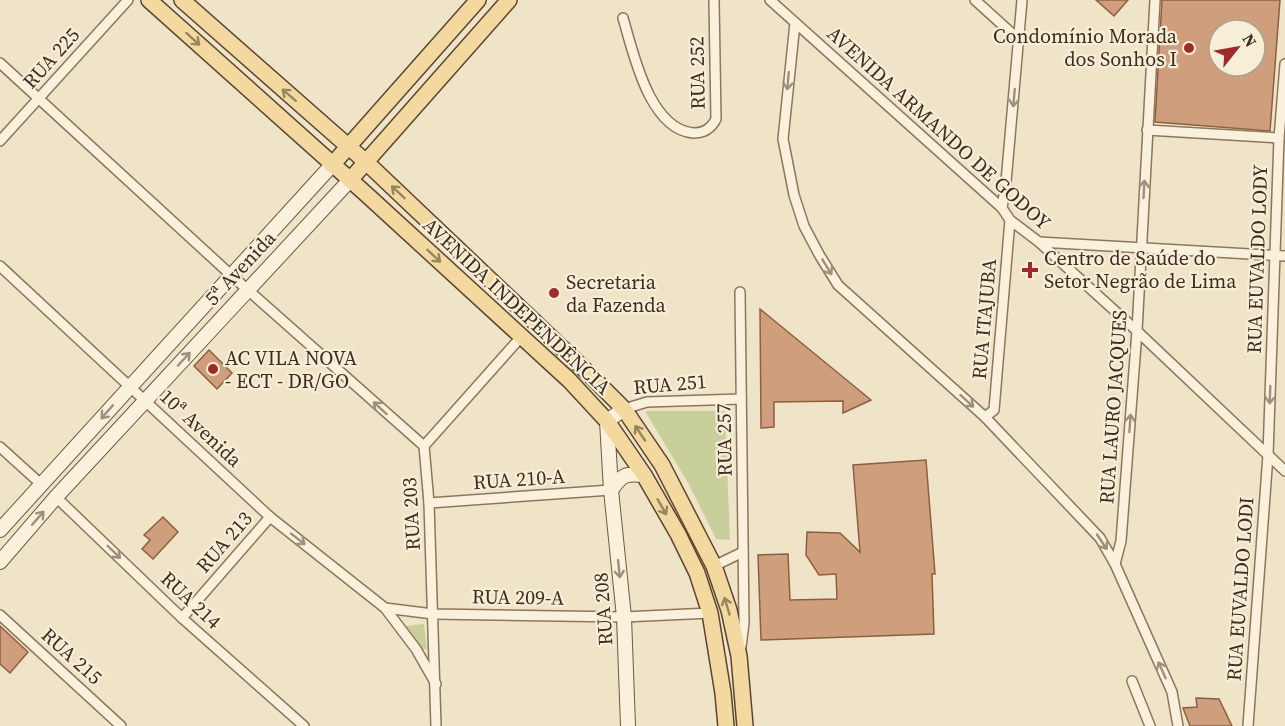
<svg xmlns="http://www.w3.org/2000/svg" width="1285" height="726" viewBox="0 0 1285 726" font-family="'Source Serif 4',serif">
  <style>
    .green { fill: #c9cf9b }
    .building { fill: #cf9f7d; stroke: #8d5f41; stroke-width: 1.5; fill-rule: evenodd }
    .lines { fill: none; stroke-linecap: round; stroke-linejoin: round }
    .street-casing { stroke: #8d765c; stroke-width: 12 }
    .secondary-casing { stroke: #6f573f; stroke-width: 16 }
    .primary-casing { stroke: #5b4430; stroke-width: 18 }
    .street { stroke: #faf1dc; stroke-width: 9 }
    .secondary { stroke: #faf1dc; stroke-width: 14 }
    .primary { stroke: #f3d9a0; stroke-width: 15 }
    .oneway { stroke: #988460 }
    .oneway2 { stroke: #9c907e }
    .poi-dot { fill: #9e2a2b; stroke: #f7eed8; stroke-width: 2 }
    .labels { text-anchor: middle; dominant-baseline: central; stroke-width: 4.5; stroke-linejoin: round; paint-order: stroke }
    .poi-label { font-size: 20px; fill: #3d2e20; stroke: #f7eed8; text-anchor: start }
    .street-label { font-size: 20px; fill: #3d2e20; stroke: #f7eed8 }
  </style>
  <rect width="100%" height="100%" fill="#f0e4c8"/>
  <!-- green -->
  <g class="green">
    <path d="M645,411h80l5,129 -14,-1 -28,-56z"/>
    <path d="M424,624l3,25 -7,1 -16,-24z"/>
  </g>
  <!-- building -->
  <g class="building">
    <path d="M1096,0h32l-14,16z"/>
    <path d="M1162,0h118l-10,131 -115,-9zM1219,30h36v36h-36z"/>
    <path d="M760,309l111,91 -28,13v-12l-69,1v25l-13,1z"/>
    <path d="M209,350l23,23 -15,16 -23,-23z"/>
    <path d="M926,460l9,114h-3l2,60 -173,6 -3,-85 30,-1 2,46 47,-1 -1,-25 -17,1 -13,-20 1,-23 33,1 20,19 -7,-87z"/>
    <path d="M163,517l15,15 -25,27 -11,-10 8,-9 -6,-5z"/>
    <path d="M0,626l28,26 -18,21 -10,-9z"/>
    <path d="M1196,698l23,1 13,27h-42l-7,-18 14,-1z"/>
  </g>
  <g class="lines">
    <defs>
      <g id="street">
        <path d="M770,0l232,208 8,12 29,22 98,89 148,140"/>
        <path d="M975,0l44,40"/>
        <path d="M623,18c10,34 26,111 70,115 11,0 18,-4 23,-14l-2,-119"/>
        <path d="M795,23l-12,116 11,56 10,31 16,30 18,29 147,132 115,121 15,26 57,128 6,34"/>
        <path d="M0,63l231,212 193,171"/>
        <path d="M1147,130l132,8"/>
        <path d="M0,141l128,-141"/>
        <path d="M1002,208l4,-26 16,-182"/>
        <path d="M1039,242l246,14"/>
        <path d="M0,266l270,251 115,91 31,41 20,35"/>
        <path d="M740,292l4,331 -3,24"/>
        <path d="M624,409l23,-7 94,-3"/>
        <path d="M985,417l9,-7 16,-190"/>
        <path d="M0,447l42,38"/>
        <path d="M56,497l126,121 122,108"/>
        <path d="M429,503l182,-13"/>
        <path d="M1115,564l6,-23 16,-210 18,-331"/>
        <path d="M714,566l29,-14"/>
        <path d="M385,608l48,6 191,3 86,-4"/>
        <path d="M0,615l121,111"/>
        <path d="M182,618l88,-101"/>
        <path d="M1132,681l18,45"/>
        <path d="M436,726l-7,-223 -5,-57 97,-109"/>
        <path d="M1248,726l20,-271 11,-317 6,-74"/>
      </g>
      <g id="secondary">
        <path d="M624,409l-17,12 4,69 13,127 4,109"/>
        <path d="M611,490c11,-15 14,-17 33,-15"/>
        <path d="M0,530l332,-365"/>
        <path d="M0,562l56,-65 294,-317"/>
      </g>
      <g id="primary">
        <path d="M149,0l217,194 203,186 38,41 37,54 34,59 19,39 13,40 13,80 3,33"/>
        <path d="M182,0l184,162 216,205 42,42 38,56 52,101 15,44 10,46 6,70"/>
        <path d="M332,165l146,-165"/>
        <path d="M350,180l159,-180"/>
      </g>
    </defs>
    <!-- street casing -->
    <use href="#street" class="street-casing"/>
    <!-- secondary casing -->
    <use href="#secondary" class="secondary-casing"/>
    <!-- primary casing -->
    <use href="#primary" class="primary-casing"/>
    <!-- street -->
    <use href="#street" class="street"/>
    <!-- secondary -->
    <use href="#secondary" class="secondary"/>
    <!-- primary -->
    <use href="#primary" class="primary"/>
  </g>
  <!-- one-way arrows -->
  <defs><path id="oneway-shaft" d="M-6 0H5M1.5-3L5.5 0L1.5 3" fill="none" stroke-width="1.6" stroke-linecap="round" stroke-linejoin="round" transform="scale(1.5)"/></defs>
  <g class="oneway">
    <use href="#oneway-shaft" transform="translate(193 39) rotate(42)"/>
    <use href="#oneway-shaft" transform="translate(289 95) rotate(-139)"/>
    <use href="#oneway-shaft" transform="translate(398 192) rotate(-137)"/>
    <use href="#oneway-shaft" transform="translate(434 256) rotate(43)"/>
    <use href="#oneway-shaft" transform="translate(640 433) rotate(-124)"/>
    <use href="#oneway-shaft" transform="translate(662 507) rotate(60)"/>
    <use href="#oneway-shaft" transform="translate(727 606) rotate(-107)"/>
  </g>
  <g class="oneway2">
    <use href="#oneway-shaft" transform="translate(788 81) rotate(95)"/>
    <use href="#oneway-shaft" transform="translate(1014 98) rotate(95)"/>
    <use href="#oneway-shaft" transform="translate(1144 189) rotate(-87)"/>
    <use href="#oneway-shaft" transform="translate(827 267) rotate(59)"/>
    <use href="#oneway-shaft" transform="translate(184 359) rotate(-47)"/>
    <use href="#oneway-shaft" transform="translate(1270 395) rotate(92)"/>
    <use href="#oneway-shaft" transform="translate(967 401) rotate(42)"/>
    <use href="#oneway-shaft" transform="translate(380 408) rotate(-138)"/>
    <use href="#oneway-shaft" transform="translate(107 412) rotate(131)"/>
    <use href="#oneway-shaft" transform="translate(1130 423) rotate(-86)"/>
    <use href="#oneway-shaft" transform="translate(38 518) rotate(-49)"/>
    <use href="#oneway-shaft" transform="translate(298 539) rotate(38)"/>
    <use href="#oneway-shaft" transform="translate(1102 542) rotate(56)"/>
    <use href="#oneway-shaft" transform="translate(114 552) rotate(44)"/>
    <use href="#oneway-shaft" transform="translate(619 569) rotate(84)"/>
    <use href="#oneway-shaft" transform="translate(1162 670) rotate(-114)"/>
  </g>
  <!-- markers -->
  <g class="poi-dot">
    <circle cx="1189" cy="48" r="6"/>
    <path d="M1027 261h6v6h6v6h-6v6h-6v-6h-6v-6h6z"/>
    <circle cx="554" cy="293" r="6"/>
    <circle cx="213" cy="369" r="6"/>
  </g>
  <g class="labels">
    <!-- poi labels -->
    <g class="poi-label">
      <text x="1177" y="36" text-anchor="end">Condomínio Morada<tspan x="1177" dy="23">dos Sonhos I</tspan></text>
      <text x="1044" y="258">Centro de Saúde do<tspan x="1044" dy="23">Setor Negrão de Lima</tspan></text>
      <text x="566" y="282">Secretaria<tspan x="566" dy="23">da Fazenda</tspan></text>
      <text x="225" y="358">AC VILA NOVA<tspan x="225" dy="23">- ECT - DR/GO</tspan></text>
    </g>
    <!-- street labels -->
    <g class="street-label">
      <text transform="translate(51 58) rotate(-48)">RUA 225</text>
      <text transform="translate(697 73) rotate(-91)">RUA 252</text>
      <text transform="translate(939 128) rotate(42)">AVENIDA ARMANDO DE GODOY</text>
      <text transform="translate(1257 259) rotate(-88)">RUA EUVALDO LODY</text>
      <text transform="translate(240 268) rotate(-47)">5ª Avenida</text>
      <text transform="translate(517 306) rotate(43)">AVENIDA INDEPENDÊNCIA</text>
      <text transform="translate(984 319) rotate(-85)">RUA ITAJUBA</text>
      <text transform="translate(670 384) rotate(-5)">RUA 251</text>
      <text transform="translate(1113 407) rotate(-86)">RUA LAURO JACQUES</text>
      <text transform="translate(201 428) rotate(43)">10ª Avenida</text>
      <text transform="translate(724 440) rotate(-91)">RUA 257</text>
      <text transform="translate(519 479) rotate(-4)">RUA 210-A</text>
      <text transform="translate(411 514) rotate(-93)">RUA 203</text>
      <text transform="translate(224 542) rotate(-49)">RUA 213</text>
      <text transform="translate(1240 589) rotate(-86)">RUA EUVALDO LODI</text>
      <text transform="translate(518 597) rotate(1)">RUA 209-A</text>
      <text transform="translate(191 600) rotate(43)">RUA 214</text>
      <text transform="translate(603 609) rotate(-94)">RUA 208</text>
      <text transform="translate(72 656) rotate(42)">RUA 215</text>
    </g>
  </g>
  <!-- north arrow -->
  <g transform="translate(1237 48) rotate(59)"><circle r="28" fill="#f7eed8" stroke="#ada18e" stroke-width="1.5"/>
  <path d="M0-4.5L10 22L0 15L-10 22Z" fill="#9e2a2b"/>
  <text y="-9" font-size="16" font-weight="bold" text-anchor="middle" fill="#3d2e20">N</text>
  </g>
</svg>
